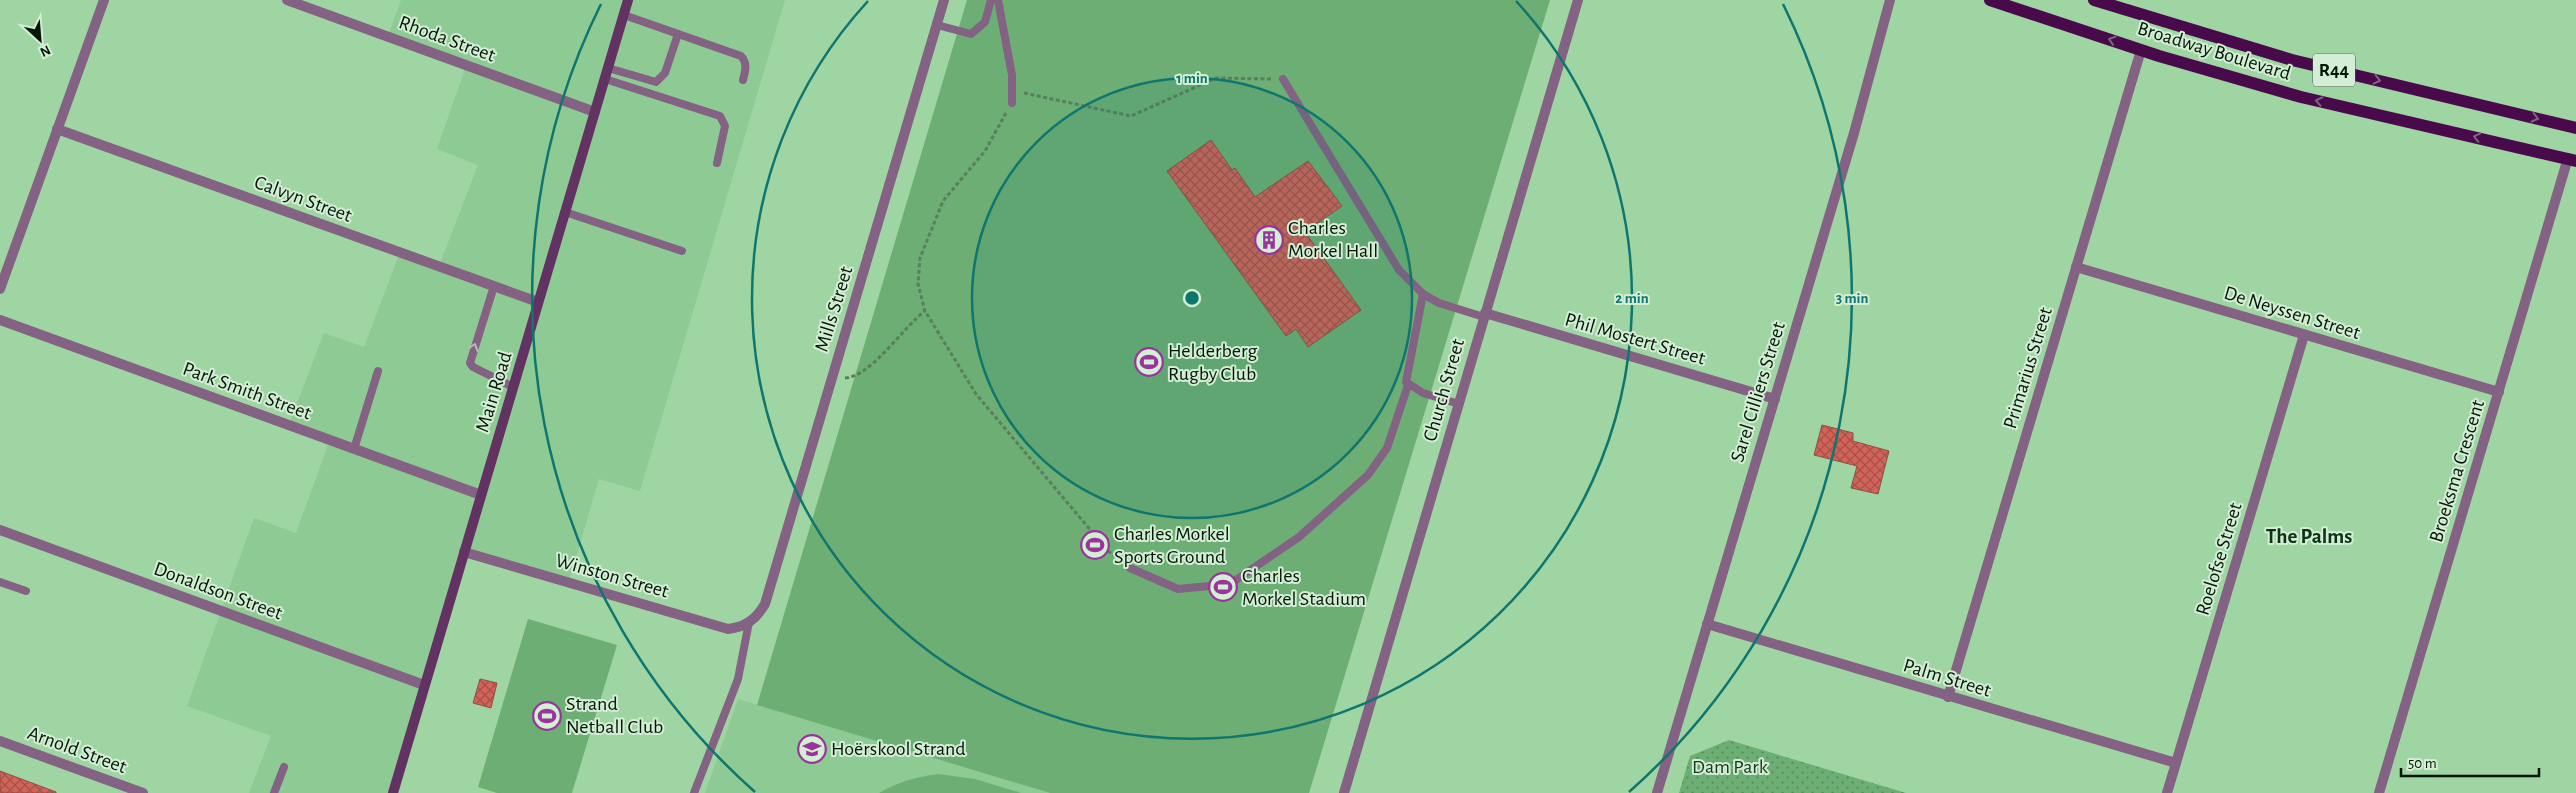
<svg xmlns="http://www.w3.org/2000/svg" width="2576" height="793" viewBox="0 0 2576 793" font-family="'Alegreya Sans',sans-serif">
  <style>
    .built { fill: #8eca94 }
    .park { fill: url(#park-dots) }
    .pitch { fill: #6cae74 }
    .building { fill: url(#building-cross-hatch); stroke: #8f4e47 }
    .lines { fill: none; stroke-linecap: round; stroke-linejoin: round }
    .path { stroke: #59805c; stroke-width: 3; stroke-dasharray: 4 2.5; stroke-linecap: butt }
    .service { stroke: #836283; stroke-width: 8 }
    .minor { stroke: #836283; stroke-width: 10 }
    .secondary { stroke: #623262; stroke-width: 10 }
    .primary { stroke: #480a4a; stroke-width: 12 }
    .oneway { stroke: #806582 }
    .oneway2 { stroke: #b7bdb8 }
    .ring { fill: none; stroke: #0f766e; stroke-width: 2.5 }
    .labels { text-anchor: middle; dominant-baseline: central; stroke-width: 4; stroke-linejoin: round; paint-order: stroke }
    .shield { fill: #d3eed5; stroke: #415743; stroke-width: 1 }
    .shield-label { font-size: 19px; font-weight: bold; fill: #031605 }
    .street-label { font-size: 20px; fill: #031605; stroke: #d3eed5 }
    .poi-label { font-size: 20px; fill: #031605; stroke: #d3eed5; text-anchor: start }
    .park-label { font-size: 20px; fill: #14391a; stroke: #d3eed5 }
    .neighbourhood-label { font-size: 21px; font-weight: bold; fill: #0c3314; stroke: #d3eed5 }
    .centre { fill: #0f766e; stroke: #d3eed5; stroke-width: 2.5 }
    .ring-label { font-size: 15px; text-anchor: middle; font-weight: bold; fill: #0f766e; stroke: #d3eed5; stroke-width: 4; stroke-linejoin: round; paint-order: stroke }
  </style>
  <defs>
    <pattern id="park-dots" width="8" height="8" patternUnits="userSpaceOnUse" patternTransform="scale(1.25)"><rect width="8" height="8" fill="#6cae74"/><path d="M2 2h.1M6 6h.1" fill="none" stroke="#578d5d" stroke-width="1.8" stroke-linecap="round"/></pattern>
    <pattern id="building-cross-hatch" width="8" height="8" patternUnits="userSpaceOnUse" patternTransform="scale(1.25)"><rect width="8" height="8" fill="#d16359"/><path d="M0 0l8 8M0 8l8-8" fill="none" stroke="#a75148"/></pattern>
  </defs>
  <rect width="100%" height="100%" fill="#9fd5a3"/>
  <!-- built -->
  <g class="built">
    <path d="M401,0h384l-145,491 -41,-12 -30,102 -107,-31 -73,243h-140l22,-57 -84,-30 67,-188 42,15 34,-94 -41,-15 35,-91 40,14 36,-95 39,14 39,-101 -41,-16 29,-83 -79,-28z"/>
    <path d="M738,699l312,94h-345z"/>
  </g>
  <!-- park -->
  <path class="park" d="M1729,740l177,53h-227l11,-37z"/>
  <!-- pitch -->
  <g class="pitch">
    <path d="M967,0h583l-241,793h-259l-293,-88z"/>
    <path d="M528,619l89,26 -45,148h-75l-19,-6z"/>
    <path d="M938,774l37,5 46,14h-142c19,-11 37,-16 59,-19z"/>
  </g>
  <!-- building -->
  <g class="building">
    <path d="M1211,140l21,30 3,-2 20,29 53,-36 34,45 -37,26 56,78 -53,37 -12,-18 -10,7 -119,-165z"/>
    <path d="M1822,425l31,8v8l36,10 -11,43 -27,-6 6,-22 -43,-11z"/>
    <path d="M480,679l17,4 -6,25 -18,-5z"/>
    <path d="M0,771l56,21v1h-56z"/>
  </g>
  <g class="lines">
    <!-- path -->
    <g class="path">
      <path d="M1024,93l107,23 85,-38 56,1"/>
      <path d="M1006,113l-21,38 -42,50 -23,57 -2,26 7,27 51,83 132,157 14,10"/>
      <path d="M845,378c26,-1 59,-52 80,-67"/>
    </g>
    <!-- service -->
    <g class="service">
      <path d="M998,0l14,75v28"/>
      <path d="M624,15l117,41c7,7 4,16 2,24"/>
      <path d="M937,25l34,9 14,-12 6,-22"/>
      <path d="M608,68l48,14 9,-9 13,-39"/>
      <path d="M605,79l115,37 5,10 -8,37"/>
      <path d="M1283,79l116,191 24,24 16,9 45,14"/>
      <path d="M565,212l117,39"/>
      <path d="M494,286l-24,77 3,4 40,20"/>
      <path d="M1423,294l-17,88 17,11 36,11"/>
      <path d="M354,449l24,-78"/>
      <path d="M1130,568l48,21 52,-5 69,-47 69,-62 19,-27 21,-63"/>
      <path d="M0,582l26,9"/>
      <path d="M274,793l10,-26"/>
      <path d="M694,793l44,-114 11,-57"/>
    </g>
    <!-- minor -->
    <g class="minor">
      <path d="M287,0l308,112"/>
      <path d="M57,129l481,173"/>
      <path d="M2076,267l423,125"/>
      <path d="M0,289l104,-289"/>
      <path d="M1485,313l290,86"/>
      <path d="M0,320l481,175"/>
      <path d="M0,530l424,155"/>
      <path d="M464,552l264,77c18,-2 28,-10 37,-25l179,-604"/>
      <path d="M1707,624l469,139"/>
      <path d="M1948,697l193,-647"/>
      <path d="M0,741l143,52"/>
      <path d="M1344,793l234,-793"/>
      <path d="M1657,793l197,-660 36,-133"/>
      <path d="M2167,793l137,-458"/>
      <path d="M2379,793l189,-635"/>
    </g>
    <!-- secondary -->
    <path class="secondary" d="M393,793l235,-793"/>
    <!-- primary -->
    <g class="primary">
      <path d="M1990,0l169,56 142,41 275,64"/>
      <path d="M2094,0l198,60 284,68"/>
    </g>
  </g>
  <!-- one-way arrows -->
  <defs><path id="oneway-chevron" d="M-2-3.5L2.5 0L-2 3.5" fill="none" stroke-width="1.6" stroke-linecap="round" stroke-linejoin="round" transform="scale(1.25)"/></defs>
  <g class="oneway">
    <use href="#oneway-chevron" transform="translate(2112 40) rotate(-162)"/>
    <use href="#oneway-chevron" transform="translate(2377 80) rotate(14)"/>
    <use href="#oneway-chevron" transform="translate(2319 101) rotate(-167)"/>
    <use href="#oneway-chevron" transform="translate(2535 118) rotate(14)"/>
    <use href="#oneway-chevron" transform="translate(2477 137) rotate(-167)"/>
  </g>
  <use class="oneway2" href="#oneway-chevron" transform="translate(474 347) rotate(-72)"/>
  <!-- distance rings -->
  <circle cx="1192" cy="298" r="220" fill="#0f766e" fill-opacity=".12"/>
  <g class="ring">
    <circle cx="1192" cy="298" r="220"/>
    <path d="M1516 1A440 440 0 1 1 868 1"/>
    <path d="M755 792A660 660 0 0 1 601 4M1783 4A660 660 0 0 1 1629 792"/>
  </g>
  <!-- icons -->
  <defs>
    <symbol id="building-ring" viewBox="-11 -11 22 22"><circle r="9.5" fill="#d3eed5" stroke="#98349a" stroke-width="1.5"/><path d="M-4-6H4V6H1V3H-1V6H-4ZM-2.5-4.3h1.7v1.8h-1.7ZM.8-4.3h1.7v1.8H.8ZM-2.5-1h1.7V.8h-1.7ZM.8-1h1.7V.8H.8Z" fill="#98349a"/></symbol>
    <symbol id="stadium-ring" viewBox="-11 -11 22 22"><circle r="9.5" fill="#d3eed5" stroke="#98349a" stroke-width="1.5"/><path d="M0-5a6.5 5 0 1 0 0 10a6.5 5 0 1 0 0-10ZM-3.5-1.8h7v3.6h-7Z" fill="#98349a"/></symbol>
    <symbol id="school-ring" viewBox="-11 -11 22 22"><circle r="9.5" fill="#d3eed5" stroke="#98349a" stroke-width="1.5"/><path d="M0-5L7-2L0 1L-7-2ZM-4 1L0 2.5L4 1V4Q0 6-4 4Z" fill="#98349a"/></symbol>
  </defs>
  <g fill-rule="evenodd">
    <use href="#building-ring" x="1253" y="224" width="32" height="32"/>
    <use href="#stadium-ring" x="1133" y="346" width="32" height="32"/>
    <use href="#stadium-ring" x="1079" y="529" width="32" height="32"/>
    <use href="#stadium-ring" x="1207" y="571" width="32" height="32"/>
    <use href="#stadium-ring" x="531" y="700" width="32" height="32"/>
    <use href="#school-ring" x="796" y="733" width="32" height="32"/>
  </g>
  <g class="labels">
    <!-- shield labels -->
    <rect class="shield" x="2313" y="53.5" width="42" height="33" rx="4"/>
    <g class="shield-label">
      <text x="2334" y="70">R44</text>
    </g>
    <!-- street labels -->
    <g class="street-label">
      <text transform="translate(447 39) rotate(20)">Rhoda Street</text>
      <text transform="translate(2214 51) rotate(17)">Broadway Boulevard</text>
      <text transform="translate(303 199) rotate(20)">Calvyn Street</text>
      <text transform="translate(834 309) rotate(-73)">Mills Street</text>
      <text transform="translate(2292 313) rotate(17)">De Neyssen Street</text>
      <text transform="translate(1635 339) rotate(16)">Phil Mostert Street</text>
      <text transform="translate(2028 368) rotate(-73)">Primarius Street</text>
      <text transform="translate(1444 390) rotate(-74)">Church Street</text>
      <text transform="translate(247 391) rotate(20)">Park Smith Street</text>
      <text transform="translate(494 392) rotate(-73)">Main Road</text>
      <text transform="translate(1758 392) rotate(-73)">Sarel Cilliers Street</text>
      <text transform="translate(2457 471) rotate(-73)">Broeksma Crescent</text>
      <text transform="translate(2219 559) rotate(-73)">Roelofse Street</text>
      <text transform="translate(612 576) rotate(16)">Winston Street</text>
      <text transform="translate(218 591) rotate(20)">Donaldson Street</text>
      <text transform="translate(1947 678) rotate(17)">Palm Street</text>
      <text transform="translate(77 750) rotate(20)">Arnold Street</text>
    </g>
    <!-- poi labels -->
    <g class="poi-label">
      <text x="1288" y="228">Charles<tspan x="1288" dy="23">Morkel Hall</tspan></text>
      <text x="1168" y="351">Helderberg<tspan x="1168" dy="23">Rugby Club</tspan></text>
      <text x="1114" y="534">Charles Morkel<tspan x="1114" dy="23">Sports Ground</tspan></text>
      <text x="1242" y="576">Charles<tspan x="1242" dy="23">Morkel Stadium</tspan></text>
      <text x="566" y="704">Strand<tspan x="566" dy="23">Netball Club</tspan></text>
      <text x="831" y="749">Hoërskool Strand</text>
    </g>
    <!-- park labels -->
    <g class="park-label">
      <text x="1730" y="767">Dam Park</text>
    </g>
    <!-- neighbourhood labels -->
    <g class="neighbourhood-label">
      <text x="2309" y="536">The Palms</text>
    </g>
  </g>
  <circle cx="1192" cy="298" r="8" class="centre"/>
  <g class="ring-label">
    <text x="1192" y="83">1 min</text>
    <text x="1632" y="303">2 min</text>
    <text x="1852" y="303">3 min</text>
  </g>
  <!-- north arrow -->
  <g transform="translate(40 40) rotate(154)" stroke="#d3eed5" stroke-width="4" paint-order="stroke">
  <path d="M0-4L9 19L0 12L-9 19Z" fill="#031605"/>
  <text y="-8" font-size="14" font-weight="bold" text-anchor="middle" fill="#031605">N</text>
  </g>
  <!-- scale -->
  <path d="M2401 768v8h138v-8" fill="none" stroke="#031605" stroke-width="2.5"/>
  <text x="2408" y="768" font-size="15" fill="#031605" stroke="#d3eed5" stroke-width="4" paint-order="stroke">50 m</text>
</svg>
